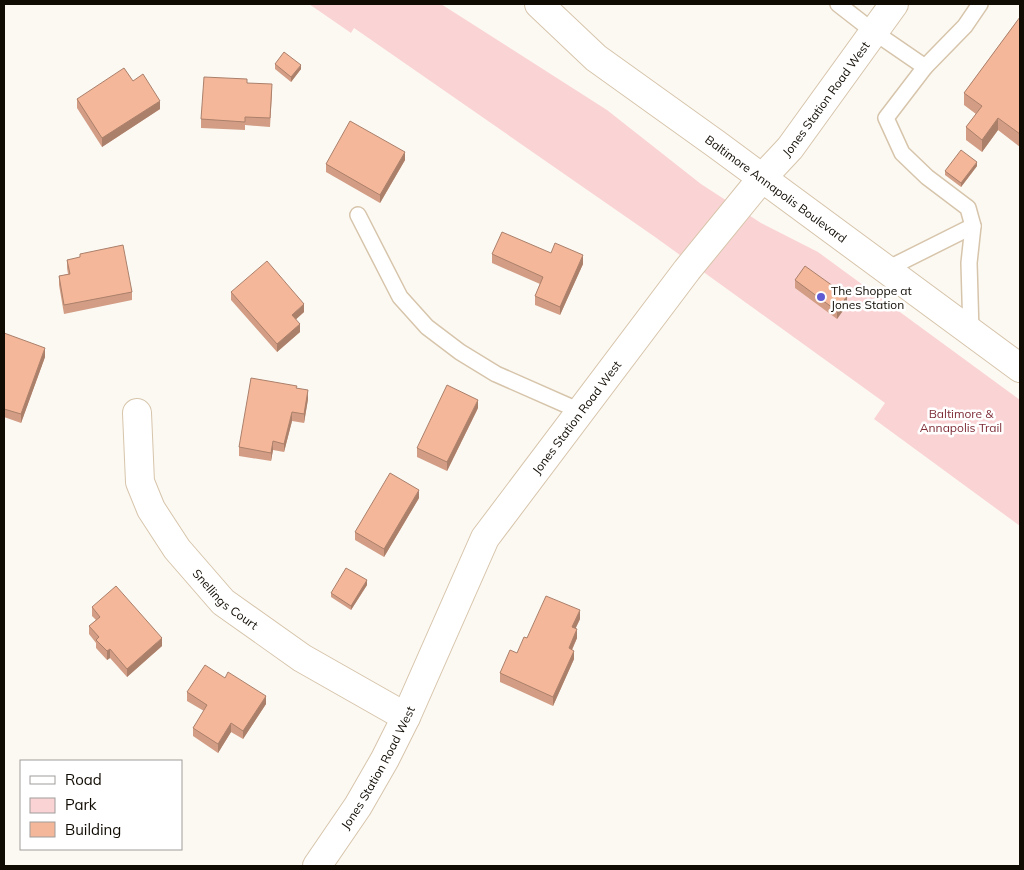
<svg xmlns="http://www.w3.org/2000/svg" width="1024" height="870" viewBox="0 0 1024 870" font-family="Mulish,sans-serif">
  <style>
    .green { fill: #fad4d5 }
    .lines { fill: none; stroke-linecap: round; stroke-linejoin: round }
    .lane-casing { stroke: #d7c5ab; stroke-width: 18 }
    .street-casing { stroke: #d7c5ab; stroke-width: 30 }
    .secondary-casing { stroke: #d7c5ab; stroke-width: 30 }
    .lane { stroke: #fff; stroke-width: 15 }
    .street { stroke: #fff; stroke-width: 28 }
    .secondary { stroke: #fff; stroke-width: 28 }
    .wall { fill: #d29d84 }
    .shaded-wall { fill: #ab806b }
    .building { fill: #f4b799; stroke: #ab806b }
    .poi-dot { fill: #615bd3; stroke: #fff; stroke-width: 2 }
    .labels { text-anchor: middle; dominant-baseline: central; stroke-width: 5; stroke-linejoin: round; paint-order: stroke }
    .street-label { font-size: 12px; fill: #100b03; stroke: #fff }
    .poi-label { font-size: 12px; fill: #100b03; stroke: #fff; text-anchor: start }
    .park-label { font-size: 12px; fill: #7e2d37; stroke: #fff }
  </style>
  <rect width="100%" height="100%" fill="#fcf9f3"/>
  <!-- green -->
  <path class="green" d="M309,4h132l166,106 94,74 60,39 57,29 202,148v126l-146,-107 11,-16 -230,-166 -301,-209 -3,5z"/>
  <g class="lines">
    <defs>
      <g id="lane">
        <path d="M838,4l36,28 51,35 40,-41 15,-22"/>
        <path d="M925,67l-39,51 16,35 25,24 41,31 5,18 -4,37 2,69"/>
        <path d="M358,215l42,82 27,30 33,25 36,22 84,37"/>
        <path d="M887,269l86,-43"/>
      </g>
      <g id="street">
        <path id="s1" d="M137,413l3,69 11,27 26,40 46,53 79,56 104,59"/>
        <path id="s2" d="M317,866l41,-60 27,-47 21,-42 79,-179 202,-268 75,-92"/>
      </g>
      <g id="secondary">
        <path id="s3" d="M539,4l57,54 120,86 304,224"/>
        <path id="s4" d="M762,178l28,-30 104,-144"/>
      </g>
    </defs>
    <!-- lane casing -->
    <use href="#lane" class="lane-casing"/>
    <!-- street casing -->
    <use href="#street" class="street-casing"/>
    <!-- secondary casing -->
    <use href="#secondary" class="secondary-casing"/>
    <!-- lane -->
    <use href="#lane" class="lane"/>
    <!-- street -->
    <use href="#street" class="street"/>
    <!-- secondary -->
    <use href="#secondary" class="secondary"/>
  </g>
  <!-- wall -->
  <g class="wall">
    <path d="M1020,17v130l-22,-17 -16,22 -16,-12v-13l10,-13 -12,-9v-12z"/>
    <path d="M275,64l26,5 -10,13 -16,-13z"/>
    <path d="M133,81l27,28 -58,38 -25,-39v-9z"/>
    <path d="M247,83l25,10 -2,34 -25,-2v5l-44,-2v-9z"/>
    <path d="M405,160l-25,43 -54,-31v-8z"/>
    <path d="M977,166l-16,21 -16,-12v-4z"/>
    <path d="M551,253l32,11 -23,51 -25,-10v-9l5,-12 -48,-21v-9z"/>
    <path d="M80,254l52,38v8l-68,14 -5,-29v-9l9,-2 -1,-6v-8l13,-2z"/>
    <path d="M795,280l52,25 -10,14 -42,-31z"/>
    <path d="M231,292l73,20 -8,7 4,13 -23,20 -46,-52z"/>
    <path d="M4,333l41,24 -24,66 -17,-6z"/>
    <path d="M297,388l11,11 -4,24 -12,-2 -8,31 -11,-2 -2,11 -32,-5v-9z"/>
    <path d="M478,408l-31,63 -30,-14v-9z"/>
    <path d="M419,498l-35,59 -29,-17v-8z"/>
    <path d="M367,585l-16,25 -20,-13v-4z"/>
    <path d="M92,607l70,39 -35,31 -17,-19 -3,2 -11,-12v-5l-7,-9v-8l7,-6 -4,-4z"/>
    <path d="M580,619l-5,10 2,9 -5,12 2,9 -21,47 -53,-24v-9l17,-20 10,-15z"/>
    <path d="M187,692l79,12 -23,35 -12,-7 -13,21 -25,-17v-8l11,-17 -17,-10z"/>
  </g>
  <!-- shaded-wall -->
  <g class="shaded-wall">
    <path d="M301,65v4l-10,13v-5z"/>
    <path d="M160,101v8l-58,38v-9z"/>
    <path d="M998,118v12l-16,22v-12z"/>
    <path d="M405,152v8l-25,43v-8z"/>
    <path d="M977,162v4l-16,21v-4z"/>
    <path d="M583,255v9l-23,51v-8z"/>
    <path d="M847,296v9l-10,14v-8z"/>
    <path d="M304,304v8l-12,11v-8z"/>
    <path d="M300,324v8l-23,20v-8z"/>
    <path d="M45,348v9l-24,66v-9z"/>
    <path d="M308,390v9l-4,24v-9z"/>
    <path d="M478,400v8l-31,63v-9z"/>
    <path d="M292,412v9l-8,31v-8z"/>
    <path d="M273,441v9l-2,11v-8z"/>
    <path d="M419,490v8l-35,59v-8z"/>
    <path d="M367,580v5l-16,25v-4z"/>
    <path d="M580,610v9l-8,17v-9z"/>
    <path d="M577,629v9l-8,18v-8z"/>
    <path d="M162,638v8l-35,31v-8z"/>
    <path d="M110,649v9l-3,2v-9z"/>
    <path d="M574,651v8l-21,47v-9z"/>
    <path d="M266,696v8l-23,35v-8z"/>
    <path d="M231,723v9l-13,21v-9z"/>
  </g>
  <!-- building -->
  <g class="building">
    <path d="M1020,17v117l-22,-16 -16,22 -16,-13 16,-21 -18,-13z"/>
    <path d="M284,52l17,13 -10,12 -16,-13z"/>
    <path d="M124,68l9,13 10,-7 17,27 -58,37 -25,-39z"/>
    <path d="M204,77l43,2v4l25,1 -2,34 -25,-1v5l-44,-3z"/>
    <path d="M350,121l55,31 -25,43 -54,-31z"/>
    <path d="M961,150l16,12 -16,21 -16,-12z"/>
    <path d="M502,232l49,21 4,-10 28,12 -23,52 -25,-11 8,-19 -51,-23z"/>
    <path d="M123,245l9,47 -68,13 -5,-29 11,-2 -3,-14 13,-3v-3z"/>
    <path d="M267,261l37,43 -12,11 8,9 -23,20 -46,-52z"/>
    <path d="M805,266l42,30 -10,15 -42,-31z"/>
    <path d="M4,333l41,15 -24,66 -17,-5z"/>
    <path d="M251,378l46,8 -1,2 12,2 -4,24 -12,-2 -8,32 -11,-3 -2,12 -32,-6z"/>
    <path d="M447,385l31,15 -31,62 -30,-14z"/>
    <path d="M390,473l29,17 -35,59 -29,-17z"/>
    <path d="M346,568l21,12 -16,26 -20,-13z"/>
    <path d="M116,586l46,52 -35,31 -17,-20 -3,2 -11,-11 3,-3 -10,-11 11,-9 -8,-10z"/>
    <path d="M546,596l34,14 -8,17 5,2 -8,19 5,3 -21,46 -53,-24 10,-23 7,3 7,-16 3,1z"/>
    <path d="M205,665l20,13 3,-6 38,24 -23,35 -12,-8 -13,21 -25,-16 14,-23 -20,-13z"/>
  </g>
  <!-- markers -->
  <circle class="poi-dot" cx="821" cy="297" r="5"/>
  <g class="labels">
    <!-- street labels -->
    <g class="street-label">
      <text stroke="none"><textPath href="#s4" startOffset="102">Jones Station Road West</textPath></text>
      <text stroke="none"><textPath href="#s3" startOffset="301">Baltimore Annapolis Boulevard</textPath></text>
      <text stroke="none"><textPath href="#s2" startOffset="521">Jones Station Road West</textPath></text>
      <text stroke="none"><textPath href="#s1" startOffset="216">Snellings Court</textPath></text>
      <text stroke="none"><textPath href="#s2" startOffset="116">Jones Station Road West</textPath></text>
    </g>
    <!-- poi labels -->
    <g class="poi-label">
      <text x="831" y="290">The Shoppe at<tspan x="831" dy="14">Jones Station</tspan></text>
    </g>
    <!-- park labels -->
    <g class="park-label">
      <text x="961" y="413">Baltimore &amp;<tspan x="961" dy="14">Annapolis Trail</tspan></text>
    </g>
  </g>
  <!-- border -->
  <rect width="1024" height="870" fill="none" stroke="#100b03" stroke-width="10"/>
  <!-- legend -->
  <rect x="20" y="760" width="162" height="90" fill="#ffffff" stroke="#9f9d9a"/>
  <rect x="30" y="776" width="25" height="8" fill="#ffffff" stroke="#9f9d9a"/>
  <text x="65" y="785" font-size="15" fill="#100b03">Road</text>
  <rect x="30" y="798" width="25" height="15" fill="#fad4d5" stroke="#9f9d9a"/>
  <text x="65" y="810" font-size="15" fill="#100b03">Park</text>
  <rect x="30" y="822" width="25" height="15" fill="#f4b799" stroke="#9f9d9a"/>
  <text x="65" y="835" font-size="15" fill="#100b03">Building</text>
</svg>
